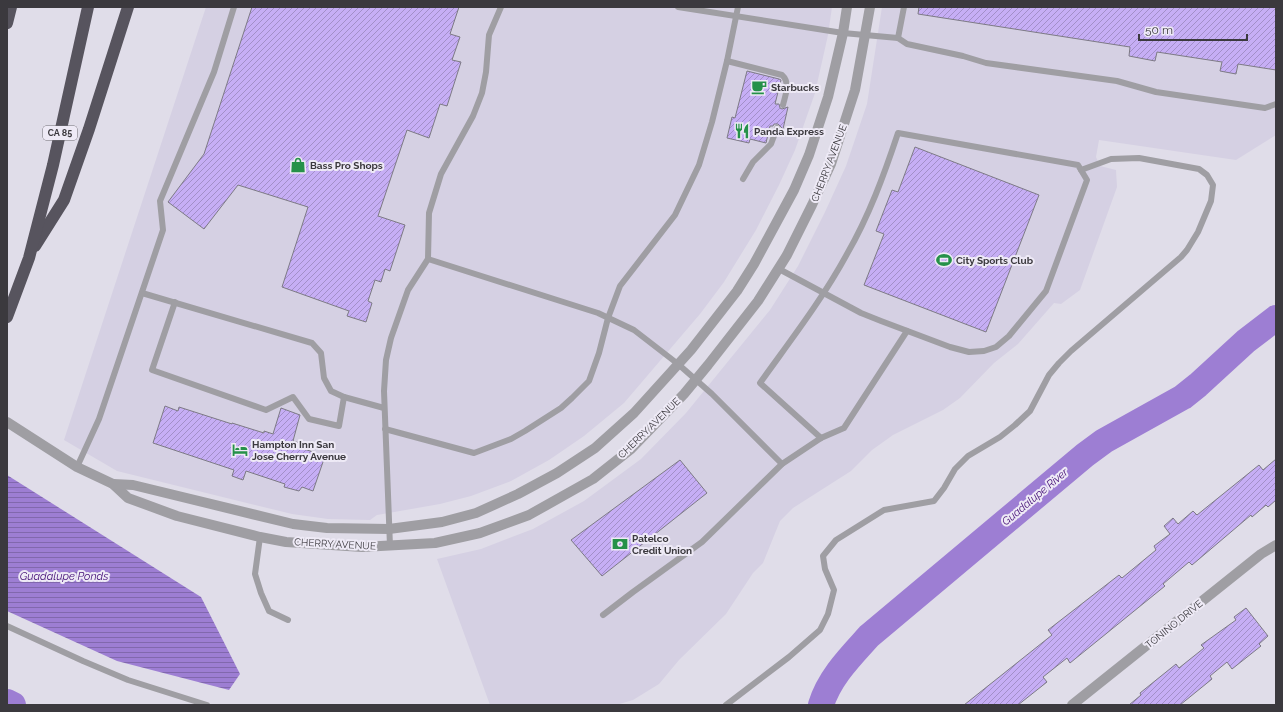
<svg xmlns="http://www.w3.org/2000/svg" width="1283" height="712" viewBox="0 0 1283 712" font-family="Raleway,sans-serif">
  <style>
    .built { fill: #d5d0e3 }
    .water { fill: url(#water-rules) }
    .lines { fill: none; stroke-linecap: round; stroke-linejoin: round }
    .river { stroke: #9d7ed3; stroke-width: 26 }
    .building { fill: url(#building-hatch); stroke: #7d7a85 }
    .service { stroke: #9f9ea3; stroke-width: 6 }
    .minor { stroke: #9f9ea3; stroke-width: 10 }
    .tertiary { stroke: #9f9ea3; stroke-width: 10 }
    .motorway { stroke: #57545e; stroke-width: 12 }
    .labels { text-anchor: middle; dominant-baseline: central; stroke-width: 4; stroke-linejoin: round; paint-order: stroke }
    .shield { fill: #eeeaf6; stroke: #716e75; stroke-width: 1 }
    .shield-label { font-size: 9px; font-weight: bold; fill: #3b393e }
    .poi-label { font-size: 10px; font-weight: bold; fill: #3b393e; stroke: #eeeaf6; text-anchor: start }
    .street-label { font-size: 10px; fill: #3b393e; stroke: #eeeaf6 }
    .water-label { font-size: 11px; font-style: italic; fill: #410b74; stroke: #eeeaf6 }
  </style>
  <defs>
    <pattern id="water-rules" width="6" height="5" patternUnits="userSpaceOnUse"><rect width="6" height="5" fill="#9d7ed3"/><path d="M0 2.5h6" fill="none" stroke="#8168ad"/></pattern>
    <pattern id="building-hatch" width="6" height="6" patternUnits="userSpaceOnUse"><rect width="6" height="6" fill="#c6aef5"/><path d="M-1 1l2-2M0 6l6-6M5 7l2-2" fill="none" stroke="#a28fc8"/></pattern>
  </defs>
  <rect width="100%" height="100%" fill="#e0dde9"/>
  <!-- built -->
  <g class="built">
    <path d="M206,7h626l-4,28 -13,58 -20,57 -16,35 -23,45 -32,52 -24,32 -76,89 -40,33 -35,24 -38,21 -40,15 -31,8 -63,11 -7,5 -42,-1 -36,-5 -175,-43 -53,-31z"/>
    <path d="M882,7h394v128l-40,25 -137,-20 -3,17 4,9 16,4 1,17 -37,103 -19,14 -7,-1 -36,41 -24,19 -34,35 -17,12 -50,25 -21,15 -21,21 -58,37 -13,13 -17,42 -10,10 -27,41 -47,46 -20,24 -26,16 -17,5h-126l-53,-146 44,-10 52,-20 51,-28 57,-42 45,-46 84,-103 28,-44 27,-54 21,-46 21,-62z"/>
  </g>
  <!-- water -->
  <path class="water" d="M7,475l194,122 39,77 -11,16 -112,-29 -110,-50z"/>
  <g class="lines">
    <!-- river -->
    <g class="river">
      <path d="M7,702l6,3"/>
      <path d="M821,705c8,-27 29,-48 48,-69l216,-181 19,-14 79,-44 15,-12 48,-44 30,-23"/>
    </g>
  </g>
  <!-- building -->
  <g class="building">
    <path d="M252,7h207l-9,27 10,3 -8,23 9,2 -14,44 -7,-2 -11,34 -22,-8 -29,86 27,9 -15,46 -5,-2 -4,13 -6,-2 -7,21 4,2 -6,19 -19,-6 2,-5 -67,-24 26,-80 -70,-22 -34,44 -36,-27 36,-48z"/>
    <path d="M919,7h357v63l-38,-6 -2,10 -16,-3 2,-9 -65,-10 -2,9 -26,-5 1,-9 -212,-33z"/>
    <path d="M747,71l32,8 2,1 -6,24h4l1,4 2,1 6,-2 -5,22 -5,-5h-4l-1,2h-3l-4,17 -16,-4 -1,4 -22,-5 5,-21 3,1z"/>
    <path d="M915,147l124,48 -53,137 -122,-47 20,-51 -8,-3 16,-41 6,2z"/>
    <path d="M165,406l13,5 1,-4 53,17v-1l32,10v-2l9,3 8,-26 19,7 -7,26 7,2 -2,4 15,5 -1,3 12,4 -11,32 -11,-4 -3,4 -15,-4 1,-3 -39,-13 -3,9 -11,-4 2,-6 -81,-27z"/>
    <path d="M1276,459v41l-8,7 -2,-2 -14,12 -1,-2 -59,50 -3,-3 -26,22 2,2 -95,77 -3,-5 -24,19 4,5 -29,23h-54l88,-70 -4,-5 71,-55 3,3 34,-28 -2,-4 16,-12 -6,-8 9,-8 5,6 15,-13 4,4 62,-50 4,5z"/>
    <path d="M680,460l27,33 -105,83 -31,-36z"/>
    <path d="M1246,608l22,28 -9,8 2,2 -29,23 -5,-7 -17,14 2,3 -32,26h-51l12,-10 -1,-2 36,-29 3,4 25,-20 -3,-3 35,-25 -2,-3z"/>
  </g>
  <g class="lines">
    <!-- service -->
    <g class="service">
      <path d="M678,7l165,26 55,5 9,6 56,12 23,7 131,18 39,11 109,16 11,-4"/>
      <path d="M898,38l6,-31"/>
      <path d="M727,61l55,14c9,8 3,21 1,30"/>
      <path d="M743,179l10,-17 18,-18 6,-16"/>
      <path d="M428,259l170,54 36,17 44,34 34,30 70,70"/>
      <path d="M779,269l82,44 20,8 69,26 19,5 15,-1 12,-4 13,-11 37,-45 41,-111 -9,-15 -180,-32c-14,42 -29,83 -51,121 -25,46 -57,87 -87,129l61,55"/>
      <path d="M142,293l170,50 9,10 3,25 7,13 13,6 40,11"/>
      <path d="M175,302l-23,68 114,40 27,-13 16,22 30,7 5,-29"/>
      <path d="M385,429l89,24 37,-14 14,-8 36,-23 11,-10 17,-17 10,-28 9,-35 12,-32 55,-71 24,-50 13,-43 15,-61 11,-54"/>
      <path d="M77,467l22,-48 64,-189 -3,-29 54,-129 20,-65"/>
      <path d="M260,537l-5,37 6,19 8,18 19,9"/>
      <path d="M390,546l-6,-155 2,-31 5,-22 17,-48 20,-31 1,-46 12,-39 32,-58 9,-23 4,-21 3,-37 12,-28"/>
      <path d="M603,615l30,-23 69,-50 80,-78 39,-26 23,-10 63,-97"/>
      <path d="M7,626l76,35 45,19 79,25"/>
      <path d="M726,705l63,-48 31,-27 8,-16 6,-24 -9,-21 -2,-13 13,-16 48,-30 50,-9 10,-13 11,-19 13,-13 32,-19 15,-12 15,-14 19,-36 10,-12 12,-12 110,-94 6,-7 11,-18 13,-31 2,-16 -6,-10 -8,-6 -60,-11 -28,1 -30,11"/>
    </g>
    <!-- minor -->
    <path class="minor" d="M1072,705l189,-151 15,-9"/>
    <!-- tertiary -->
    <g class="tertiary">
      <path d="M7,422l70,45 36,17 15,14 49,18 83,21 26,5 76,5 73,-4 45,-10 49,-18 64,-36 38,-30 53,-55 24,-29 50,-64 29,-46 25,-50 19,-41 24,-74 15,-83"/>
      <path d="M113,484l20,1 160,39 34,4 62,1 53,-7 34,-9 42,-19 39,-21 38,-25 39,-35 57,-63 46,-59 17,-27 40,-74 15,-35 19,-58 15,-64 4,-26"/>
    </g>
    <!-- motorway -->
    <g class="motorway">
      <path d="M7,23l4,-16"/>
      <path d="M35,246l29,-46 25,-71 39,-122"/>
      <path d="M7,317l22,-59 24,-93 35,-158"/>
    </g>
  </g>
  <!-- icons -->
  <defs>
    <symbol id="cafe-bare" viewBox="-9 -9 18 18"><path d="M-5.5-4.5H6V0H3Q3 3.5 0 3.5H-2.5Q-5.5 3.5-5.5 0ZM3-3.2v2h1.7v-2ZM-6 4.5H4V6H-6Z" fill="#269149" stroke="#eeeaf6" stroke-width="2.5" paint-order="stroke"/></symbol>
    <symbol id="restaurant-bare" viewBox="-9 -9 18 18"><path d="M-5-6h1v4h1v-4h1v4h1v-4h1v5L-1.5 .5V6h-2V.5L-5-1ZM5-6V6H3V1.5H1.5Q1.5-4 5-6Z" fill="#269149" stroke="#eeeaf6" stroke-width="2.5" paint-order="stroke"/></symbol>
    <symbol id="shop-bare" viewBox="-9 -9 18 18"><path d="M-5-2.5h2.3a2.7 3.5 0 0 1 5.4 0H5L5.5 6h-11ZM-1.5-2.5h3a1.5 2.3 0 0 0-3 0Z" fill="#269149" stroke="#eeeaf6" stroke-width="2.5" paint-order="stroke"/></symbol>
    <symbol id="stadium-bare" viewBox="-9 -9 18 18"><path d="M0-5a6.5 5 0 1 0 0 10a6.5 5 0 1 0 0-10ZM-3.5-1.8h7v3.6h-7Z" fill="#269149" stroke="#eeeaf6" stroke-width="2.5" paint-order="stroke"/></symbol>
    <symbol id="hotel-bare" viewBox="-9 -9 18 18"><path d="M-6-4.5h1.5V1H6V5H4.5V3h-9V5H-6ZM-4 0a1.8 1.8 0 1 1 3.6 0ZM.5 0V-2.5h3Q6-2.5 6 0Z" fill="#269149" stroke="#eeeaf6" stroke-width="2.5" paint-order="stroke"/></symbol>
    <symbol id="bank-bare" viewBox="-9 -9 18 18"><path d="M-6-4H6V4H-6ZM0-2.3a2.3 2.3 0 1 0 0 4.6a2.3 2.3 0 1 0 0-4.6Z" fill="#269149" stroke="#eeeaf6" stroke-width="2.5" paint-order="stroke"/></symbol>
  </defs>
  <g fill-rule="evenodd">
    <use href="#cafe-bare" x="748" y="76" width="22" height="22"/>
    <use href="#restaurant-bare" x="731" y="120" width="22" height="22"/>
    <use href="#shop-bare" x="287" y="154" width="22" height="22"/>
    <use href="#stadium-bare" x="933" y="249" width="22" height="22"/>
    <use href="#hotel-bare" x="229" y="439" width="22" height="22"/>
    <use href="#bank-bare" x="609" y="533" width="22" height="22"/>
  </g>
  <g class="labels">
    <!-- shield labels -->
    <rect class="shield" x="43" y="126" width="34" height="14" rx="3"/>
    <g class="shield-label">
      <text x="60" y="133">CA 85</text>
    </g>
    <!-- poi labels -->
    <g class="poi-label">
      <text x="771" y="87">Starbucks</text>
      <text x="754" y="131">Panda Express</text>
      <text x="310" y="165">Bass Pro Shops</text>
      <text x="956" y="260">City Sports Club</text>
      <text x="252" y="444">Hampton Inn San<tspan x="252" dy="12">Jose Cherry Avenue</tspan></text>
      <text x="632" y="538">Patelco<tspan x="632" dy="12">Credit Union</tspan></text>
    </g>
    <!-- street labels -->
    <g class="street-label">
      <text transform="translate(829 163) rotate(-69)">CHERRY AVENUE</text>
      <text transform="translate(649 428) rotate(-44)">CHERRY AVENUE</text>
      <text transform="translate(335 544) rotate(3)">CHERRY AVENUE</text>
      <text transform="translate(1174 624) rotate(-39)">TONINO DRIVE</text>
    </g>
    <!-- water labels -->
    <g class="water-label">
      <text transform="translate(1035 497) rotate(-40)">Guadalupe River</text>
      <text x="64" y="576">Guadalupe Ponds</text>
    </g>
  </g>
  <!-- border -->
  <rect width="1283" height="712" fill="none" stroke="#3b393e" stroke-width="16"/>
  <!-- scale -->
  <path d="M1139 34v6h108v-6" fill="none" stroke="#3b393e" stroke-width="2"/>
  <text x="1145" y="34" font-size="12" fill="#3b393e" stroke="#eeeaf6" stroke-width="3" paint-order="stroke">50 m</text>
</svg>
